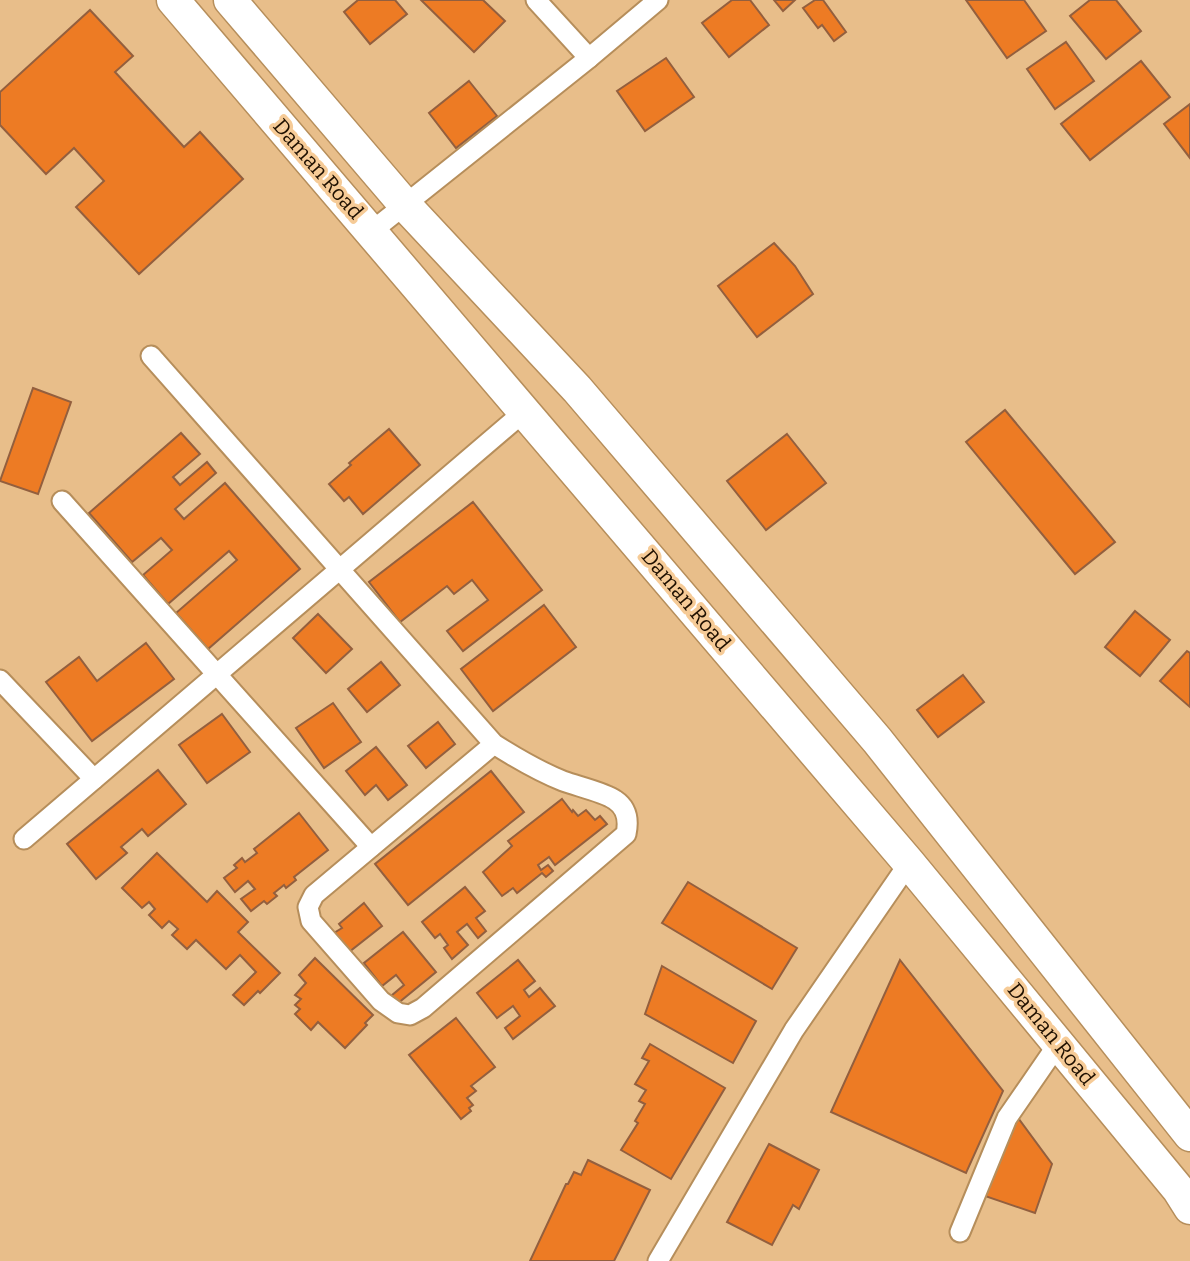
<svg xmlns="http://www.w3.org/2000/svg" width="1190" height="1261" viewBox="0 0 1190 1261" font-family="Bitter,serif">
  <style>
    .building { fill: #ed7b24; stroke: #935f3e; stroke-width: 2 }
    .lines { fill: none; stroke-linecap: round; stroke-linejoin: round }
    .minor-casing { stroke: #b68e5b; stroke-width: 23 }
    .primary-casing { stroke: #b68e5b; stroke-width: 35 }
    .minor { stroke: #fff; stroke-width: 19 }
    .primary { stroke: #fff; stroke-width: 32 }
    .labels { text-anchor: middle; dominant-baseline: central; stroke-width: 7; stroke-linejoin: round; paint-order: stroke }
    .street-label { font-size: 21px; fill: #1f1000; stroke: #f6cb97 }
  </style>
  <rect width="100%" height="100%" fill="#e8be8a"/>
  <!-- building -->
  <g class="building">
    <path d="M358,0h37l12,14 -37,30 -26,-32z"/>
    <path d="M421,0h62l22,21 -31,31z"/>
    <path d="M732,0h18l19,25 -40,32 -27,-34z"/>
    <path d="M774,0h21l-12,11z"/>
    <path d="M815,0h8l23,32 -12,9 -12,-16 -4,3 -15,-20z"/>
    <path d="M966,0h58l22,31 -39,27z"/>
    <path d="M1090,0h26l25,31 -35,28 -36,-43z"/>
    <path d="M90,10l43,46 -18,16 69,75 16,-15 43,47 -104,95 -63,-67 28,-26 -30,-33 -28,26 -46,-49v-33z"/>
    <path d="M1066,42l28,39 -39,28 -28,-40z"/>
    <path d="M666,58l28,39 -49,34 -28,-40z"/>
    <path d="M1141,61l29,36 -80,63 -29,-36z"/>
    <path d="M469,81l28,35 -41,32 -27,-35z"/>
    <path d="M1190,104v54l-26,-34z"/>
    <path d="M774,243l21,23 18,28 -56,43 -39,-51z"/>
    <path d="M33,388l38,14 -33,92 -38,-13z"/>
    <path d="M1005,410l110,132 -40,32 -109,-132z"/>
    <path d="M389,429l31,36 -57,49 -14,-17 -5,4 -15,-17 22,-19 -2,-2z"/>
    <path d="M181,433l19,21 -27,23 7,8 27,-23 9,11 -41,36 9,10 41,-36 75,86 -92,80 -32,-36 61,-53 -8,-9 -61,53 -25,-29 29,-25 -11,-12 -29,24 -43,-49z"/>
    <path d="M787,434l39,49 -60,47 -39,-49z"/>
    <path d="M473,502l69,88 -79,61 -16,-20 41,-31 -16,-20 -18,14 -7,-8 -47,36 -31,-40z"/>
    <path d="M544,605l32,42 -83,64 -32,-42z"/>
    <path d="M1135,611l35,29 -30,36 -35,-29z"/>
    <path d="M318,614l34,35 -26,24 -33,-35z"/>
    <path d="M146,643l28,36 -82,62 -46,-59 33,-25 18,24z"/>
    <path d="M1187,651l3,2v54l-30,-26z"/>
    <path d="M381,662l19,23 -33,27 -19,-23z"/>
    <path d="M963,675l21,27 -46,35 -21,-27z"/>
    <path d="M333,703l28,39 -37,26 -28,-40z"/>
    <path d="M222,714l28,38 -43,31 -28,-38z"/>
    <path d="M438,722l17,22 -29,24 -18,-22z"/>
    <path d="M376,747l31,38 -19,15 -12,-15 -11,10 -19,-24z"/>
    <path d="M158,770l28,34 -38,32 -6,-7 -21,18 6,6 -31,26 -29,-35z"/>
    <path d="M491,771l33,41 -116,93 -33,-41z"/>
    <path d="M562,799l10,13 1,-2 5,6 8,-6 9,10 5,-4 7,8 -52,41 -6,-8 -11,8 3,5 7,-5 5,6 -7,6 -4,-4 -25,20 -4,-5 -11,8 -19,-24 29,-26 -4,-5z"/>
    <path d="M299,813l29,37 -34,27 2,3 -10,8 -2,-3 -10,8 3,3 -10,8 -3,-3 -13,10 -10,-12 14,-10 -7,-8 -13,11 -11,-14 13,-10 -3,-3 8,-7 3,4 12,-9 -3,-4z"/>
    <path d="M157,853l50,49 10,-11 31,31 -10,10 42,41 -20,20 -2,-2 -14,14 -11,-10 23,-23 -16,-17 -14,14 -30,-29 -9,9 -15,-14 6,-6 -9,-8 -7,7 -13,-13 6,-6 -6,-7 -7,6 -20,-20z"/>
    <path d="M688,882l109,66 -25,41 -110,-66z"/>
    <path d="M465,887l20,24 -9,7 10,13 -8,7 -11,-14 -10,8 11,13 -16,14 -8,-11 4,-3 -8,-11 -5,4 -13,-16z"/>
    <path d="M364,903l18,23 -33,26 -15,-19 8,-5 -3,-4z"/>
    <path d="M403,932l33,40 -39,32 -6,-8 13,-11 -8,-10 -14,11 -18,-23z"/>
    <path d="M315,958l58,57 -8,8 2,2 -22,23 -27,-26 -7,8 -16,-16 5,-5 -5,-4 6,-6 -6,-4 11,-12 -7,-8z"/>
    <path d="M518,960l17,21 -11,9 5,7 11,-9 15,18 -42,33 -8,-11 15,-12 -7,-10 -16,12 -20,-25z"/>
    <path d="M900,960l103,131 -37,82 -135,-61z"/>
    <path d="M662,966l94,55 -23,42 -88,-49z"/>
    <path d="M456,1018l39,49 -24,19 5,5 -9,7 6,7 -4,3 2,3 -10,8 -52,-64z"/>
    <path d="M650,1044l75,44 -54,91 -50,-29 17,-27 -3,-2 10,-17 -6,-3 7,-11 -11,-6 14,-23 -7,-3z"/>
    <path d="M1016,1115l36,49 -17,49 -53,-18z"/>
    <path d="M769,1144l50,26 -20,39 -6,-4 -21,40 -45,-23z"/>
    <path d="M588,1160l62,30 -36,71h-84l36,-77h2l6,-12 7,3z"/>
  </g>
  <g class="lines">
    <defs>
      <g id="minor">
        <path d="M536,0l53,58"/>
        <path d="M372,231l217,-173 69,-58"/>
        <path d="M151,356l343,388c22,14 44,27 69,37 13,5 41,11 52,19 12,8 14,20 11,34l-203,174 -13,7 -12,-2 -17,-12 -70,-80 -3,-14 6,-12 180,-151"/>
        <path d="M62,501l309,346"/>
        <path d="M0,680l94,99"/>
        <path d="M24,839l501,-428"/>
        <path d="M960,1232l47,-114 51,-74"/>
        <path d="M658,1261l136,-231 115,-167"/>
      </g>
      <g id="primary">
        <path d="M173,0l736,863 269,326 12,19"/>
        <path d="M230,0l175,205 172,184 300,351 313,395"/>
      </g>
    </defs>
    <!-- minor casing -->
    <use href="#minor" class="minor-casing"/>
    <!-- primary casing -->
    <use href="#primary" class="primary-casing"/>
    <!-- minor -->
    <use href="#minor" class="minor"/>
    <!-- primary -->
    <use href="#primary" class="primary"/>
  </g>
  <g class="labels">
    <!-- street labels -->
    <g class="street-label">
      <text transform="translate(318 169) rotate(49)">Daman Road</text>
      <text transform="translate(686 600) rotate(50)">Daman Road</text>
      <text transform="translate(1051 1034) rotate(51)">Daman Road</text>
    </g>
  </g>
</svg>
